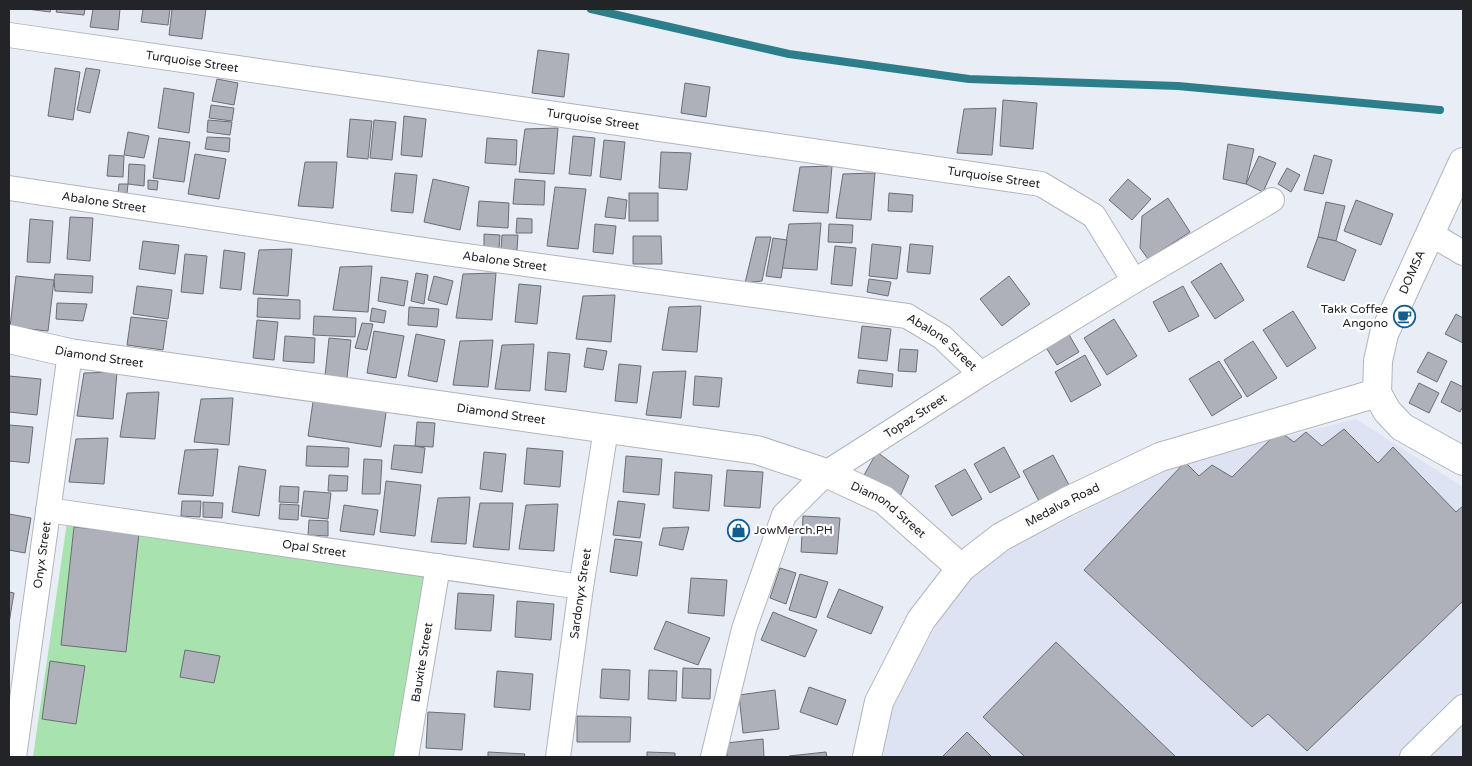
<svg xmlns="http://www.w3.org/2000/svg" width="1472" height="766" viewBox="0 0 1472 766" font-family="'Varela Round',sans-serif">
  <style>
    .built { fill: #dde3f2 }
    .green { fill: #a8e2af }
    .lines { fill: none; stroke-linecap: round; stroke-linejoin: round }
    .stream { stroke: #2b7e8a; stroke-width: 8 }
    .building { fill: #aeb1b9; stroke: #6b6e75 }
    .street-casing { stroke: #b1b5bc; stroke-width: 26 }
    .secondary-casing { stroke: #b1b5bc; stroke-width: 30 }
    .street { stroke: #fff; stroke-width: 24 }
    .secondary { stroke: #fff; stroke-width: 28 }
    .labels { text-anchor: middle; dominant-baseline: central; stroke-width: 4.5; stroke-linejoin: round; paint-order: stroke }
    .street-label { font-size: 12px; fill: #222427; stroke: #fff }
    .poi-label { font-size: 12px; fill: #222427; stroke: #fff; text-anchor: end }
  </style>
  <rect width="100%" height="100%" fill="#e9edf5"/>
  <!-- built -->
  <path class="built" d="M1356,419l107,68v270h-580l9,-54 62,-108 28,-28 43,-26 154,-78z"/>
  <!-- green -->
  <path class="green" d="M67,522l359,50 -31,185h-362z"/>
  <g class="lines">
    <!-- stream -->
    <path class="stream" d="M591,9l198,45 180,25 209,7 262,24"/>
  </g>
  <!-- building -->
  <g class="building">
    <path d="M27,9h24l-1,3z"/>
    <path d="M57,9h28l-1,6 -28,-3z"/>
    <path d="M93,9h27l-2,21 -28,-3z"/>
    <path d="M143,9h27l-2,16 -27,-3z"/>
    <path d="M172,9h34l-4,30 -33,-4z"/>
    <path d="M538,50l31,4 -5,43 -32,-4z"/>
    <path d="M55,68l25,4 -7,48 -25,-4z"/>
    <path d="M86,68l14,2 -10,43 -13,-3z"/>
    <path d="M217,79l21,4 -4,22 -22,-4z"/>
    <path d="M685,83l25,4 -4,30 -25,-4z"/>
    <path d="M164,88l30,5 -5,40 -31,-5z"/>
    <path d="M1003,100l34,3 -4,46 -33,-3z"/>
    <path d="M211,105l23,3 -2,13 -23,-3z"/>
    <path d="M996,108l-4,47 -35,-2 7,-44z"/>
    <path d="M404,116l22,3 -4,38 -21,-2z"/>
    <path d="M350,119l22,2 -4,38 -21,-2z"/>
    <path d="M208,120l24,2 -2,13 -23,-3z"/>
    <path d="M374,120l22,2 -4,38 -22,-2z"/>
    <path d="M558,128l-4,46 -35,-2 6,-43z"/>
    <path d="M128,132l21,4 -5,22 -20,-3z"/>
    <path d="M573,136l22,2 -4,38 -22,-2z"/>
    <path d="M207,137l23,1 -1,14 -24,-3z"/>
    <path d="M159,138l31,4 -6,40 -31,-4z"/>
    <path d="M487,138l30,2 -1,25 -31,-2z"/>
    <path d="M604,140l21,2 -4,38 -21,-3z"/>
    <path d="M1228,144l26,5 -8,35 -23,-5z"/>
    <path d="M661,152l30,1 -4,37 -28,-2z"/>
    <path d="M195,154l31,5 -7,40 -31,-5z"/>
    <path d="M109,155l15,1 -1,21 -16,-1z"/>
    <path d="M1314,155l18,5 -9,34 -19,-4z"/>
    <path d="M1259,156l17,7 -13,29 -17,-8z"/>
    <path d="M305,162h32l-4,46 -35,-2z"/>
    <path d="M129,164l16,1 -1,21 -16,-2z"/>
    <path d="M832,166l-4,47 -35,-2 7,-44z"/>
    <path d="M1287,168l13,7 -9,17 -13,-8z"/>
    <path d="M395,173l22,2 -4,38 -22,-2z"/>
    <path d="M875,173l-4,47 -35,-2 7,-44z"/>
    <path d="M433,179l36,8 -9,43 -36,-8z"/>
    <path d="M515,179l30,2 -1,24 -31,-1z"/>
    <path d="M1128,179l23,20 -19,21 -23,-20z"/>
    <path d="M148,180l10,1 -1,9 -9,-1z"/>
    <path d="M119,184h9l-1,9h-9z"/>
    <path d="M555,187l31,2 -8,60 -31,-3z"/>
    <rect x="629" y="193" width="29" height="28"/>
    <path d="M889,193l24,2 -1,17 -24,-1z"/>
    <path d="M608,197l19,3 -2,19 -20,-2z"/>
    <path d="M1168,198l22,34 -42,27 -8,-11 2,-32z"/>
    <path d="M1356,200l37,14 -12,31 -37,-14z"/>
    <path d="M479,201l30,2 -1,25 -31,-2z"/>
    <path d="M1326,202l19,4 -9,35 -18,-4z"/>
    <path d="M70,217l23,1 -3,43 -23,-2z"/>
    <path d="M517,218l15,1v14h-16z"/>
    <path d="M30,219l23,2 -3,42 -23,-1z"/>
    <path d="M821,223l-4,47 -35,-2 7,-44z"/>
    <path d="M595,224l21,2 -3,28 -20,-2z"/>
    <path d="M829,224l24,1 -1,18 -24,-1z"/>
    <path d="M484,234l16,1 -1,14h-15z"/>
    <path d="M502,235h16l-1,15 -16,-1z"/>
    <path d="M633,236h28l1,28h-29z"/>
    <path d="M756,237h15l-9,44 -17,2z"/>
    <path d="M1318,237l18,4 20,9 -12,31 -37,-14z"/>
    <path d="M773,238l14,2 -6,38 -15,-2z"/>
    <path d="M143,241l36,4 -4,29 -36,-5z"/>
    <path d="M872,244l29,3 -4,32 -28,-3z"/>
    <path d="M910,244l23,2 -3,28 -23,-2z"/>
    <path d="M835,246l21,2 -4,38 -21,-2z"/>
    <path d="M292,249l-4,47 -35,-2 6,-44z"/>
    <path d="M224,250l21,3 -4,37 -21,-2z"/>
    <path d="M185,254l22,2 -4,38 -22,-2z"/>
    <path d="M1221,263l23,37 -29,19 -24,-37z"/>
    <path d="M372,266l-4,46 -35,-2 7,-43z"/>
    <path d="M416,273l12,2 -4,29 -13,-3z"/>
    <path d="M496,273l-4,47 -36,-2 7,-44z"/>
    <path d="M55,274l38,2 -1,17 -37,-2 -1,-11z"/>
    <path d="M16,276l38,4 -6,51 -38,-4z"/>
    <path d="M434,276l19,5 -6,24 -19,-5z"/>
    <path d="M1009,276l21,28 -28,22 -22,-27z"/>
    <path d="M381,277l27,4 -4,25 -26,-5z"/>
    <path d="M869,279l22,3 -3,14 -21,-4z"/>
    <path d="M519,284l22,2 -4,38 -22,-2z"/>
    <path d="M137,286l35,4 -4,29 -35,-5z"/>
    <path d="M1183,286l16,30 -30,16 -16,-30z"/>
    <path d="M615,295l-4,47 -35,-3 7,-43z"/>
    <path d="M258,298l42,2v19l-43,-2z"/>
    <path d="M57,303l30,1 -4,17 -27,-2z"/>
    <path d="M701,306l-4,46 -35,-2 7,-43z"/>
    <path d="M409,307l30,2 -2,18 -29,-2z"/>
    <path d="M372,308l14,3 -2,12 -14,-2z"/>
    <path d="M1293,311l23,37 -29,19 -24,-37z"/>
    <path d="M1456,314l7,4v25l-18,-9z"/>
    <path d="M314,316l42,2 -1,19 -42,-2z"/>
    <path d="M131,317l36,4 -4,29 -36,-5z"/>
    <path d="M1114,319l23,37 -30,19 -23,-37z"/>
    <path d="M257,320l21,2 -4,38 -21,-2z"/>
    <path d="M362,323l11,1 -6,26 -12,-2z"/>
    <path d="M862,326l29,3 -4,32 -29,-3z"/>
    <path d="M374,331l30,5 -8,42 -29,-5z"/>
    <path d="M1068,333l11,19 -22,13 -12,-19z"/>
    <path d="M416,334l29,6 -8,42 -29,-6z"/>
    <path d="M285,336l30,2 -1,25 -31,-2z"/>
    <path d="M329,338l22,2 -4,38 -22,-2z"/>
    <path d="M493,340l-5,47 -35,-2 7,-44z"/>
    <path d="M1253,341l24,37 -30,19 -23,-37z"/>
    <path d="M534,344l-4,47 -35,-2 7,-44z"/>
    <path d="M587,348l20,3 -4,19 -19,-3z"/>
    <path d="M900,349l18,1 -2,22 -18,-1z"/>
    <path d="M548,352l22,2 -4,38 -21,-2z"/>
    <path d="M1428,352l19,9 -10,21 -20,-10z"/>
    <path d="M1085,355l16,30 -30,17 -16,-30z"/>
    <path d="M1219,361l23,36 -30,19 -23,-37z"/>
    <path d="M619,364l22,2 -4,37 -22,-2z"/>
    <path d="M859,370l34,4 -1,13 -35,-4z"/>
    <path d="M686,371l-5,47 -35,-3 7,-43z"/>
    <path d="M117,372l-4,47 -36,-3 7,-43z"/>
    <path d="M9,376l32,3 -4,36 -28,-3z"/>
    <path d="M695,376l27,2 -3,29 -26,-2z"/>
    <path d="M1451,381l12,6v19l-3,6 -19,-10z"/>
    <path d="M1419,383l20,10 -10,20 -20,-10z"/>
    <path d="M159,392l-4,47 -35,-2 7,-44z"/>
    <path d="M314,395l73,11 -6,41 -73,-11z"/>
    <path d="M233,398l-4,47 -35,-3 7,-43z"/>
    <path d="M417,422l18,1 -2,24 -18,-1z"/>
    <path d="M9,425l24,2 -4,36 -20,-2z"/>
    <path d="M1344,429l34,34 15,-16 63,65 7,-6v95l-156,150 -39,-37 -16,13 -168,-157 101,-108 14,14 13,-11 20,12 47,-46 15,11 12,-10 16,14z"/>
    <path d="M108,438l-4,46 -35,-2 7,-43z"/>
    <path d="M394,445l21,1 10,2 -3,25 -31,-4z"/>
    <path d="M307,446l42,2 -1,19 -42,-1z"/>
    <path d="M1004,447l16,30 -30,16 -16,-29z"/>
    <path d="M527,448l36,3 -3,36 -36,-3z"/>
    <path d="M218,449l-5,47 -35,-2 7,-44z"/>
    <path d="M484,452l22,2 -4,38 -22,-3z"/>
    <path d="M877,452l32,24 -10,23 -35,-24z"/>
    <path d="M1053,455l16,30 -30,16 -16,-30z"/>
    <path d="M626,456l36,3 -3,36 -36,-3z"/>
    <path d="M364,459l18,1 -2,34h-18z"/>
    <path d="M239,466l27,4 -7,46 -27,-4z"/>
    <path d="M965,469l17,30 -30,17 -17,-30z"/>
    <path d="M727,470l36,2 -3,36 -36,-2z"/>
    <path d="M675,472l37,3 -3,36 -36,-3z"/>
    <path d="M329,475l19,1 -1,15h-19z"/>
    <path d="M386,481l35,4 -6,51 -35,-4z"/>
    <path d="M280,486l19,1 -1,16 -19,-1z"/>
    <path d="M304,491l27,2 -3,26 -27,-3z"/>
    <path d="M470,497l-4,47 -35,-2 7,-44z"/>
    <path d="M182,501h19l-1,16 -19,-1z"/>
    <path d="M618,501l27,3 -5,34 -27,-3z"/>
    <path d="M203,502l20,1 -1,15 -19,-1z"/>
    <path d="M480,503h33l-4,47 -36,-3z"/>
    <path d="M280,504l19,1 -1,15 -19,-1z"/>
    <path d="M558,504l-4,47 -35,-2 7,-44z"/>
    <path d="M344,505l34,5 -4,25 -34,-4z"/>
    <path d="M9,514l22,4 -6,35 -16,-3z"/>
    <path d="M803,516l37,2 -3,36 -36,-2z"/>
    <path d="M309,520l19,1v15l-20,-1z"/>
    <path d="M74,527l65,6 -13,119 -65,-7z"/>
    <path d="M689,527l-6,23 -24,-5 4,-17z"/>
    <path d="M615,539l27,3 -5,34 -27,-4z"/>
    <path d="M780,568l16,5 -10,31 -16,-6z"/>
    <path d="M800,574l28,8 -12,36 -27,-8z"/>
    <path d="M691,578l36,2 -3,36 -36,-3z"/>
    <path d="M839,589l44,18 -12,27 -44,-17z"/>
    <path d="M9,592l5,1 -5,30z"/>
    <path d="M458,593l36,2 -3,36 -36,-2z"/>
    <path d="M517,601l37,3 -3,36 -36,-3z"/>
    <path d="M773,612l44,18 -12,27 -44,-17z"/>
    <path d="M666,621l44,17 -12,27 -44,-16z"/>
    <path d="M1056,642l120,115h-151l-42,-40z"/>
    <path d="M185,650l35,6 -6,27 -34,-6z"/>
    <path d="M50,661l35,5 -9,58 -34,-5z"/>
    <path d="M683,668l28,1 -1,30 -28,-1z"/>
    <path d="M602,669l28,1 -1,30 -29,-2z"/>
    <path d="M649,670l28,1 -1,30 -28,-2z"/>
    <path d="M497,671l36,3 -3,36 -36,-3z"/>
    <path d="M809,687l37,13 -9,25 -37,-13z"/>
    <path d="M775,690l4,39 -36,4 -4,-38z"/>
    <path d="M428,712l37,2 -3,36 -36,-2z"/>
    <path d="M577,716l54,1 -1,25h-53z"/>
    <path d="M967,732l25,25h-50z"/>
    <path d="M763,739l1,18h-37l-1,-14z"/>
    <path d="M488,752l37,2 -1,3h-36z"/>
    <path d="M647,752l28,1v4h-28z"/>
    <path d="M826,752l1,5h-38v-1z"/>
  </g>
  <g class="lines">
    <defs>
      <g id="street">
        <path id="s1" d="M9,35l1032,149 53,32 40,65"/>
        <path id="s2" d="M9,188l436,65 462,63 35,21 39,37"/>
        <path d="M1429,233l34,20"/>
        <path id="s3" d="M48,510l533,77"/>
        <path id="s4" d="M14,757l56,-404"/>
        <path id="s5" d="M406,757l32,-191"/>
        <path id="s6" d="M558,757l23,-170 25,-158"/>
        <path id="s7" d="M713,757l31,-128 40,-114 42,-42 155,-99 153,-93 138,-81"/>
        <path d="M1412,757l51,-50"/>
      </g>
      <g id="secondary">
        <path d="M1463,162l-79,172 -6,27 -1,32 10,18 15,16 61,34"/>
        <path id="s8" d="M9,339l61,14 687,97 69,23 58,27 77,68"/>
        <path id="s9" d="M867,757l12,-55 42,-82 40,-52 40,-31 65,-35 94,-45 217,-64"/>
      </g>
    </defs>
    <!-- street casing -->
    <use href="#street" class="street-casing"/>
    <!-- secondary casing -->
    <use href="#secondary" class="secondary-casing"/>
    <!-- street -->
    <use href="#street" class="street"/>
    <!-- secondary -->
    <use href="#secondary" class="secondary"/>
  </g>
  <!-- icons -->
  <defs>
    <symbol id="cafe-ring" viewBox="-11 -11 22 22"><circle r="9.5" fill="#fff" stroke="#135e91" stroke-width="1.5"/><path d="M-5.5-4.5H6V0H3Q3 3.5 0 3.5H-2.5Q-5.5 3.5-5.5 0ZM3-3.2v2h1.7v-2ZM-6 4.5H4V6H-6Z" fill="#135e91"/></symbol>
    <symbol id="shop-ring" viewBox="-11 -11 22 22"><circle r="9.5" fill="#fff" stroke="#135e91" stroke-width="1.5"/><path d="M-5-2.5h2.3a2.7 3.5 0 0 1 5.4 0H5L5.5 6h-11ZM-1.5-2.5h3a1.5 2.3 0 0 0-3 0Z" fill="#135e91"/></symbol>
  </defs>
  <g fill-rule="evenodd">
    <use href="#cafe-ring" x="1392" y="304" width="25" height="25"/>
    <use href="#shop-ring" x="726" y="518" width="25" height="25"/>
  </g>
  <g class="labels">
    <!-- street labels -->
    <g class="street-label">
      <text stroke="none"><textPath href="#s1" startOffset="185">Turquoise Street</textPath></text>
      <text stroke="none"><textPath href="#s1" startOffset="590">Turquoise Street</textPath></text>
      <text stroke="none"><textPath href="#s1" startOffset="995">Turquoise Street</textPath></text>
      <text stroke="none"><textPath href="#s2" startOffset="96">Abalone Street</textPath></text>
      <text stroke="none"><textPath href="#s2" startOffset="501">Abalone Street</textPath></text>
      <text transform="translate(1412 272) rotate(-66)">DOMSA</text>
      <text stroke="none"><textPath href="#s2" startOffset="951">Abalone Street</textPath></text>
      <text stroke="none"><textPath href="#s8" startOffset="92">Diamond Street</textPath></text>
      <text stroke="none"><textPath href="#s8" startOffset="498">Diamond Street</textPath></text>
      <text stroke="none"><textPath href="#s7" startOffset="418">Topaz Street</textPath></text>
      <text stroke="none"><textPath href="#s9" startOffset="334">Medalva Road</textPath></text>
      <text stroke="none"><textPath href="#s8" startOffset="902">Diamond Street</textPath></text>
      <text stroke="none"><textPath href="#s3" startOffset="269">Opal Street</textPath></text>
      <text stroke="none"><textPath href="#s4" startOffset="204">Onyx Street</textPath></text>
      <text stroke="none"><textPath href="#s6" startOffset="165">Sardonyx Street</textPath></text>
      <text stroke="none"><textPath href="#s5" startOffset="96">Bauxite Street</textPath></text>
    </g>
    <!-- poi labels -->
    <g class="poi-label">
      <text x="1388" y="309">Takk Coffee<tspan x="1388" dy="14">Angono</tspan></text>
      <text x="754" y="530" text-anchor="start">JowMerch.PH</text>
    </g>
  </g>
  <!-- border -->
  <rect width="1472" height="766" fill="none" stroke="#222427" stroke-width="20"/>
</svg>
